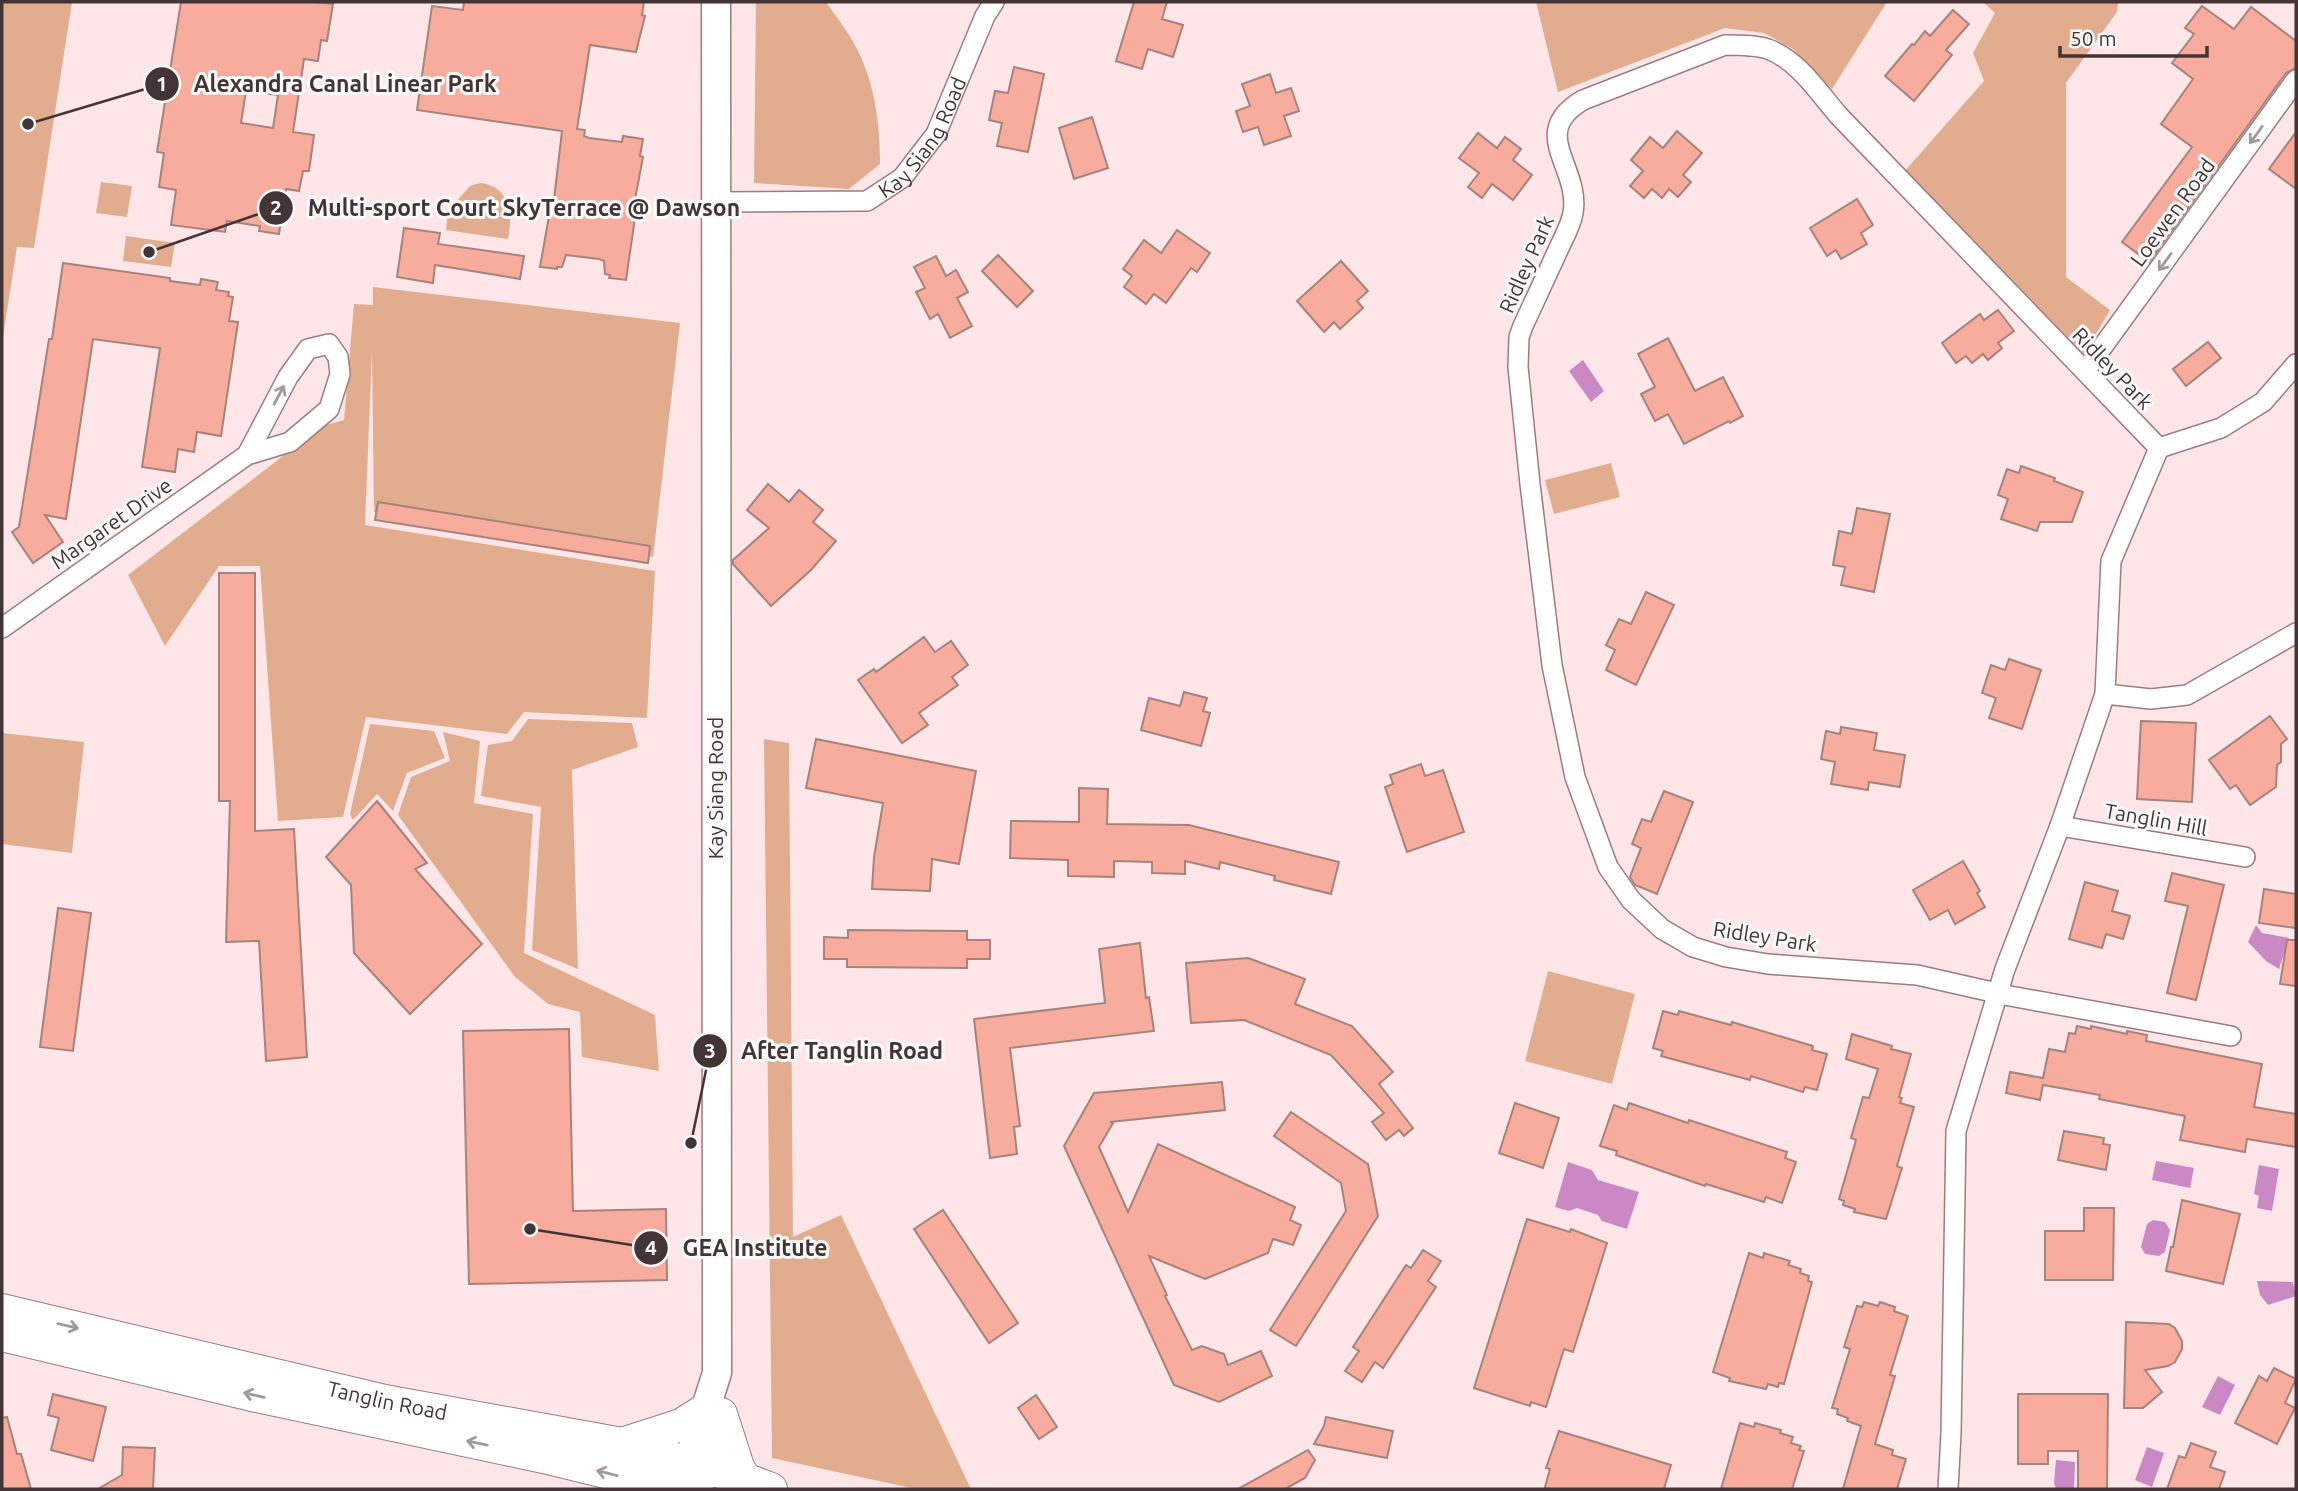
<svg xmlns="http://www.w3.org/2000/svg" width="2298" height="1491" viewBox="0 0 2298 1491" font-family="Ubuntu,sans-serif">
  <style>
    .green { fill: #e1ad8e }
    .water { fill: #ca88c5 }
    .building { fill: #f7ac9d; stroke: #a6837c; stroke-width: 2; fill-rule: evenodd }
    .lines { fill: none; stroke-linecap: round; stroke-linejoin: round }
    .street-casing { stroke: #9f7b7f; stroke-width: 22 }
    .secondary-casing { stroke: #9f7b7f; stroke-width: 31 }
    .primary-casing { stroke: #9f7b7f; stroke-width: 34 }
    .street { stroke: #fff; stroke-width: 19 }
    .secondary { stroke: #fff; stroke-width: 28 }
    .primary { stroke: #fff; stroke-width: 32 }
    .oneway { stroke: #a19a9a }
    .labels { text-anchor: middle; dominant-baseline: central; stroke-width: 6; stroke-linejoin: round; paint-order: stroke }
    .street-label { font-size: 21px; fill: #433436; stroke: #fafafa }
    .leader { fill: none; stroke: #433436; stroke-width: 2.5 }
    .callout-dot { fill: #433436; stroke: #fafafa; stroke-width: 2.5 }
    .mark-label { font-size: 21px; text-anchor: middle; font-weight: bold; fill: #fff }
    .callout-label { font-size: 23px; text-anchor: middle; font-weight: bold; fill: #433436; stroke: #fafafa; stroke-width: 6; stroke-linejoin: round; paint-order: stroke }
  </style>
  <rect width="100%" height="100%" fill="#fee6e8"/>
  <!-- green -->
  <g class="green">
    <path d="M2,2h70l-38,246 -17,-1 -15,96z"/>
    <path d="M756,2h70c10,15 22,29 30,45 19,36 24,77 24,117l-31,25 -95,-6z"/>
    <path d="M1536,2h351l-55,87 -39,-40 -29,-16 -39,-5 -167,64z"/>
    <path d="M1983,2h135l-1,10 -51,71v194l44,33 -27,46 -179,-184 80,-91 -11,-28 22,-40z"/>
    <path d="M101,182l31,4 -5,31 -31,-4z"/>
    <path d="M480,183c30,3 33,31 28,56l-62,-9 2,-19 22,-25z"/>
    <path d="M126,236l49,7 -4,24 -48,-6z"/>
    <path d="M373,287l307,36 -27,234 -279,-45 -2,-161 -7,174 290,46 -8,147 -123,-6 -17,22 -141,-17 -23,100 -65,4 -18,-255h-41l-54,80 -37,-71 194,-149 22,-6 10,-116 19,1z"/>
    <path d="M1611,463l9,34 -66,17 -9,-34z"/>
    <path d="M528,719l104,4 6,24 -66,23 6,199 -46,-19 9,-143 -60,-11 7,-51 24,-4z"/>
    <path d="M370,724l64,7 11,27 -38,15 -14,38 -16,-17 -24,26 -3,-6z"/>
    <path d="M443,732l37,9 -6,62 59,11 -9,139 131,62 4,56 -77,-14 -2,-45 -32,-8 -33,-27 -117,-162 13,-38 39,-16z"/>
    <path d="M2,733l82,9 -12,111 -70,-9z"/>
    <path d="M764,739l25,4 4,494 48,-22 130,274h-55l-144,-31z"/>
    <path d="M1548,971l87,23 -23,90 -87,-23z"/>
  </g>
  <!-- water -->
  <g class="water">
    <path d="M1583,360l21,31 -13,11 -22,-31z"/>
    <path d="M2256,925l6,8 27,5 -10,31 -13,-8 -18,-19z"/>
    <path d="M2156,1161l38,7 -4,20 -38,-8z"/>
    <path d="M1568,1162l24,8 6,10 41,12 -12,37 -25,-8 -4,-6 -21,-7 -8,3 -14,-4z"/>
    <path d="M2259,1165l20,4 -7,42 -15,-3 2,-12 -5,-2z"/>
    <path d="M2153,1220l12,2 5,8 -5,22 -6,4 -14,-2 -4,-7 6,-23z"/>
    <path d="M2257,1281l36,1 3,14 -28,9 -8,-10z"/>
    <path d="M2218,1376l17,9 -15,30 -18,-8z"/>
    <path d="M2147,1447l17,6 -12,34 -17,-7z"/>
    <path d="M2056,1460l19,2 -1,27h-18l-2,-6z"/>
  </g>
  <!-- building -->
  <g class="building">
    <path d="M181,2h134l18,2 -6,37 -6,-1 -3,21 -14,-2 -11,73 21,3 -5,36h-6l-4,20 -13,-2 -7,45 -20,-3 1,-5 -33,-5 -2,11 -54,-7 5,-35 -17,-3 5,-34 -7,-1zM246,91l32,4 -5,33 -32,-5z"/>
    <path d="M464,2h180l-2,13 3,1 -9,36 -46,-7 -13,84 8,1 -1,6 5,2 33,4 1,-6 20,3 -3,17 3,1 -10,53 3,1 -10,69 -17,-2 1,-3 -5,-1 -1,-13 -5,-2 -33,-4 -4,12h-5v2l-17,-2 12,-68h2l8,-68 -145,-21 15,-104 31,4z"/>
    <path d="M1134,2h33l-5,17 21,6 -10,32 -25,-8 -6,20 -26,-8z"/>
    <path d="M2202,6l32,23 17,-22 45,34v27l-10,5 -137,189 -27,-20 70,-95 -31,-23 32,-45 -21,-16 22,-29 -9,-6z"/>
    <path d="M1953,10l16,14 -23,26 6,5 -38,46 -29,-25 27,-32 2,1 11,-14 5,5z"/>
    <path d="M1014,67l30,7 -16,78 -31,-6 5,-23 -13,-3 6,-29 13,2z"/>
    <path d="M1270,74l6,19 15,-5 8,23 -15,5 7,20 -27,9 -6,-18 -15,5 -7,-21 14,-5 -8,-22z"/>
    <path d="M1092,117l16,51 -34,11 -15,-51z"/>
    <path d="M1677,131l25,22 -19,22 8,7 -13,15 -9,-8 -7,9 -10,-9 -8,9 -14,-12 13,-15 -12,-11 19,-23 13,11z"/>
    <path d="M2296,132v57l-27,-20z"/>
    <path d="M1478,133l19,15 8,-11 16,12 -8,11 19,15 -19,25 -21,-16 -10,14 -14,-11 11,-14 -20,-15z"/>
    <path d="M1857,199l16,26 -12,8 6,11 -26,15 -5,-9 -9,6 -17,-28z"/>
    <path d="M404,228l36,5 -2,11 86,12 -4,23 -85,-14 -2,18 -36,-6z"/>
    <path d="M1177,230l33,23 -13,19 -6,-4 -25,35 -12,-9 -8,10 -22,-17 8,-11 -9,-7 21,-29 17,13z"/>
    <path d="M998,255l35,36 -16,16 -35,-36z"/>
    <path d="M936,256l10,20 10,-6 12,22 -11,6 15,28 -22,12 -12,-24 -8,5 -14,-27 9,-4 -11,-21z"/>
    <path d="M1341,261l27,30 -11,10 6,7 -23,21 -6,-7 -10,10 -27,-31z"/>
    <path d="M63,263l107,15v3l30,4 1,-6 17,3 -2,8 13,2 -1,4 5,1 -4,24 9,1 -17,114 -24,-4 -3,20 -16,-3 -3,23 -33,-5 18,-119 -67,-9 -27,180 -21,-4 18,27 -30,21 -21,-31 7,-5 30,-188h3z"/>
    <path d="M1998,310l16,21 -16,12 4,5 -14,12 -5,-6 -11,9 -6,-7 -10,7 -14,-20 38,-29 4,6z"/>
    <path d="M1668,338l27,53 28,-14 20,39 -13,7 -1,-2 -45,23 -16,-30 -13,7 -14,-27 14,-7 -17,-33z"/>
    <path d="M2208,342l13,16 -35,28 -13,-17z"/>
    <path d="M2021,466l34,12 -1,3 29,11 -11,30h-32l-3,9 -36,-12 7,-20 -10,-4 9,-26 12,4z"/>
    <path d="M768,484l21,18 10,-12 24,20 -10,12 23,19 -25,29 -40,36 -38,-42v-4l36,-32 -22,-18z"/>
    <path d="M378,502l272,44 -2,17 -273,-43z"/>
    <path d="M1857,508l33,6 -16,78 -33,-7 4,-18 -12,-2 6,-34 13,3z"/>
    <path d="M219,573h36v258l39,-2 13,228 -41,4 -7,-120 -33,1 4,-141h-11z"/>
    <path d="M1646,592l28,13 -38,80 -30,-15 9,-20 -9,-5 13,-26 12,5z"/>
    <path d="M924,637l11,15 16,-11 17,24 -16,12 6,8 -39,28 9,12 -26,18 -44,-63 16,-11 2,3z"/>
    <path d="M2009,659l32,11 -19,59 -33,-11 7,-20 -14,-5 9,-28 14,5z"/>
    <path d="M1184,692l23,6 -4,13 7,2 -9,33 -60,-16 8,-32 31,8z"/>
    <path d="M2270,716l17,23 -6,5v18l-4,3 -1,22 -26,18 -14,-20 -6,4 -21,-29z"/>
    <path d="M2141,721l55,2 -4,79 -55,-3z"/>
    <path d="M1841,727l36,6 -3,17 31,5 -5,32 -31,-5 -1,8 -37,-6 4,-22 -14,-3 5,-28 14,3z"/>
    <path d="M816,739l160,32 -17,93 -27,-5 -2,32 -58,-2 2,-32 9,-54 -77,-15z"/>
    <path d="M1421,764l4,12 18,-6 21,62 -57,20 -22,-65 8,-3 -3,-9z"/>
    <path d="M1079,788l29,1 -1,35 82,1 150,37 -8,32 -57,-14 1,-4 -55,-14 -1,7 -34,-8v13l-33,-1v-11l-38,-1v16l-46,-1v-16l-58,-2 1,-37 68,1z"/>
    <path d="M1664,791l29,11 -36,92 -22,-9 -5,-8 11,-29 -9,-4 10,-25 9,3z"/>
    <path d="M377,801l50,62 -12,6 67,75 -72,70 -56,-61 -3,-68 -25,-28z"/>
    <path d="M1963,861l17,30 -3,2 8,14 -30,17 -7,-14 -18,10 -17,-30z"/>
    <path d="M2172,873l52,12 -28,115 -29,-7 21,-87 -23,-5z"/>
    <path d="M2085,882l33,9 -6,20 18,5 -7,23 -17,-5 -4,14 -33,-9z"/>
    <path d="M2264,889l32,5v34l-37,-5z"/>
    <path d="M58,908l33,5 -18,138 -33,-4z"/>
    <path d="M848,930l119,1v9h23v19h-23v9l-120,-1v-8h-23v-22l24,1z"/>
    <path d="M2287,940h9v46l-16,-2z"/>
    <path d="M1140,943l6,55 3,-1 5,34 -144,17 10,78 -6,1 3,27 -27,4 -16,-139 131,-16 -6,-54z"/>
    <path d="M1248,958l57,21 -10,25 57,22 41,46 -14,12 34,44 -9,8 -5,-6 -13,10 -14,-18 12,-9 -53,-58 -87,-35 -53,3 -5,-60z"/>
    <path d="M1663,1011l15,4 1,-4 52,14 1,-3 81,24 -1,4 15,4 -10,36 -12,-3 -2,5 -52,-16 -1,4 -89,-24 2,-5 -10,-3z"/>
    <path d="M2077,1026l14,3v-3l36,8v-3l20,4 -1,6 116,23 -8,43 42,7v33l-49,-8 -2,13 -65,-12 5,-24 -86,-17 1,-4 -57,-10 -3,15 -34,-7 4,-21 33,6 6,-29 16,3 4,-19 6,1z"/>
    <path d="M569,1029l4,182 93,-2 1,71 -198,4 -6,-253z"/>
    <path d="M1852,1034l40,12 -1,3 20,5 -12,43 3,1 -2,5 14,4 -17,59 5,2 -16,51 -32,-7 1,-3 -12,-4 1,-4 -5,-2 17,-59 -5,-2 12,-41 6,1 9,-29 -32,-10z"/>
    <path d="M1222,1082l3,28 -115,12 3,1 -14,24 29,65 30,-68 137,63 -5,13 11,5 -8,20 -20,-6 -5,14 -63,26 -56,-23 18,39 -2,1 27,54 10,-4 22,8 4,11 33,-14 11,25 -53,26 -45,-17 -110,-239 30,-53z"/>
    <path d="M1515,1103l44,15 -16,50 -44,-15z"/>
    <path d="M1629,1103l59,20 1,-3 98,32 -2,6 11,4 -14,41 -16,-6 -2,5 -58,-18 -1,2 -89,-31 1,-4 -17,-5 14,-41 13,5z"/>
    <path d="M1291,1112l77,52 10,52 -82,130 -26,-16 76,-119 -5,-28 -67,-47z"/>
    <path d="M2064,1131l40,7 -1,6 7,1 -4,25 -48,-10z"/>
    <path d="M2182,1200l58,14 -17,70 -57,-13 5,-24h2z"/>
    <path d="M2084,1208h30l-1,72h-68v-49h39z"/>
    <path d="M943,1210l75,113 -29,20 -75,-114z"/>
    <path d="M1527,1219l43,13 1,-3 36,14 -34,109 -9,-3 -18,58 -15,-5 -1,4 -56,-18z"/>
    <path d="M1423,1250l18,11 -13,20 8,6 -53,81 -8,-6 -13,20 -17,-11 14,-20 -6,-4 53,-82 5,3z"/>
    <path d="M1749,1253l14,5 1,-5 26,8 -2,4 13,4 -1,4 9,3 -1,5 4,1 -28,102 -5,-1 -1,4 -10,-3 -2,5 -37,-8 1,-3 -17,-6z"/>
    <path d="M1864,1302l14,4 2,-4 15,5 -1,4 14,5 -18,59 5,1 -20,68 18,6 -1,5 14,4 -9,30h-54l18,-63 -14,-5 1,-3 -11,-4 1,-5 -6,-1 18,-59 -6,-2 13,-41 5,1z"/>
    <path d="M2126,1322l43,2 6,4 7,13v8l-7,13 -7,4 -23,4 17,22 -19,16h-19z"/>
    <path d="M2274,1368l22,11 -11,24 10,5 -18,36 -42,-21 24,-47 8,5z"/>
    <path d="M53,1394l53,13 -13,54 -42,-11 8,-32 -11,-3z"/>
    <path d="M2018,1394h90l-1,95h-29v-38h-30v13h-30z"/>
    <path d="M1036,1395l21,32 -18,12 -21,-31z"/>
    <path d="M7,1417l10,37h4l10,35h-29v-71z"/>
    <path d="M1326,1417l67,14 -6,27 -73,-14 10,-18z"/>
    <path d="M1740,1423l14,4 1,-4 26,7 -1,3 13,4 -2,6 10,3 -2,4 5,1 -12,38h-71z"/>
    <path d="M1559,1431l112,34 -7,24h-117l-2,-2 5,-18 -4,-1z"/>
    <path d="M2191,1443l25,9 -6,15 15,5 -6,17h-52l12,-33 6,2z"/>
    <path d="M123,1447l32,1 -2,41h-55l24,-14z"/>
    <path d="M1308,1450l7,10 -10,18 -20,11h-47z"/>
  </g>
  <g class="lines">
    <defs>
      <g id="street">
        <path id="s1" d="M714,202l153,-1 35,-23 34,-44 49,-118 9,-14"/>
        <path d="M2085,371l211,-291"/>
        <path d="M2159,448l-320,-332c-20,-23 -41,-56 -71,-67 -13,-4 -28,-4 -43,-4l-142,55c-56,33 -2,67 -10,113 -2,12 -9,24 -14,35 -12,26 -24,52 -36,78l-4,11 -1,30 12,117 22,181 23,112 33,90 23,33 31,29 31,18 33,10 42,7 149,11 93,21 221,40"/>
        <path d="M2159,448l62,-20 42,-26 33,-38"/>
        <path d="M2,628l245,-173 43,-13 39,-33 11,-35 -2,-17 -9,-13 -21,5 -20,28 -41,78"/>
        <path d="M2105,694l46,5 36,-4 109,-62"/>
        <path d="M2060,826l185,31"/>
        <path d="M1948,1489l3,-55 5,-303 49,-162 55,-143 45,-132 6,-133 48,-113"/>
      </g>
      <g id="secondary">
        <path d="M675,1481l13,-18 29,-90 -1,-1371"/>
        <path d="M697,1489l10,-20 6,-23"/>
      </g>
      <g id="primary">
        <path id="s2" d="M2,1310l383,91 237,43 123,35 26,10"/>
        <path d="M2,1335l250,60 292,62 131,32"/>
        <path d="M721,1414l17,53 7,12"/>
        <path d="M622,1444l59,-19 24,-15"/>
      </g>
    </defs>
    <!-- street casing -->
    <use href="#street" class="street-casing"/>
    <!-- secondary casing -->
    <use href="#secondary" class="secondary-casing"/>
    <!-- primary casing -->
    <use href="#primary" class="primary-casing"/>
    <!-- street -->
    <use href="#street" class="street"/>
    <!-- secondary -->
    <use href="#secondary" class="secondary"/>
    <!-- primary -->
    <use href="#primary" class="primary"/>
  </g>
  <!-- one-way arrows -->
  <defs><path id="oneway-shaft" d="M-6 0H5M1.5-3L5.5 0L1.5 3" fill="none" stroke-width="1.6" stroke-linecap="round" stroke-linejoin="round" transform="scale(1.75)"/></defs>
  <g class="oneway">
    <use href="#oneway-shaft" transform="translate(2256 135) rotate(126)"/>
    <use href="#oneway-shaft" transform="translate(2165 262) rotate(126)"/>
    <use href="#oneway-shaft" transform="translate(279 395) rotate(-62)"/>
    <use href="#oneway-shaft" transform="translate(68 1326) rotate(13)"/>
    <use href="#oneway-shaft" transform="translate(254 1395) rotate(-167)"/>
    <use href="#oneway-shaft" transform="translate(477 1443) rotate(-168)"/>
    <use href="#oneway-shaft" transform="translate(607 1473) rotate(-166)"/>
  </g>
  <g class="labels">
    <!-- street labels -->
    <g class="street-label">
      <text stroke="none"><textPath href="#s1" startOffset="240">Kay Siang Road</textPath></text>
      <text transform="translate(2172 212) rotate(-54)">Loewen Road</text>
      <text transform="translate(1526 264) rotate(-66)">Ridley Park</text>
      <text transform="translate(2113 368) rotate(46)">Ridley Park</text>
      <text transform="translate(111 523) rotate(-35)">Margaret Drive</text>
      <text transform="translate(715 788) rotate(-90)">Kay Siang Road</text>
      <text transform="translate(2156 819) rotate(10)">Tanglin Hill</text>
      <text transform="translate(1765 936) rotate(9)">Ridley Park</text>
      <text stroke="none"><textPath href="#s2" startOffset="396">Tanglin Road</textPath></text>
    </g>
  </g>
  <!-- callouts -->
  <path class="leader" d="M28 124L162 84M149 252L276 208M691 1143L710 1051M530 1229L651 1248"/>
  <g class="callout-dot">
    <circle cx="28" cy="124" r="7"/>
    <circle cx="149" cy="252" r="7"/>
    <circle cx="691" cy="1143" r="7"/>
    <circle cx="530" cy="1229" r="7"/>
    <circle cx="162" cy="84" r="18"/>
    <circle cx="276" cy="208" r="18"/>
    <circle cx="710" cy="1051" r="18"/>
    <circle cx="651" cy="1248" r="18"/>
  </g>
  <g class="mark-label">
    <text x="162" y="91">1</text>
    <text x="276" y="215">2</text>
    <text x="710" y="1058">3</text>
    <text x="651" y="1255">4</text>
  </g>
  <g class="callout-label">
    <text x="345" y="92">Alexandra Canal Linear Park</text>
    <text x="524" y="216">Multi-sport Court SkyTerrace @ Dawson</text>
    <text x="842" y="1059">After Tanglin Road</text>
    <text x="755" y="1256">GEA Institute</text>
  </g>
  <!-- border -->
  <rect width="2298" height="1491" fill="none" stroke="#433436" stroke-width="7"/>
  <!-- scale -->
  <path d="M2060 46v10h147v-10" fill="none" stroke="#433436" stroke-width="3.5"/>
  <text x="2070" y="46" font-size="21" fill="#433436" stroke="#fafafa" stroke-width="5" paint-order="stroke">50 m</text>
</svg>
